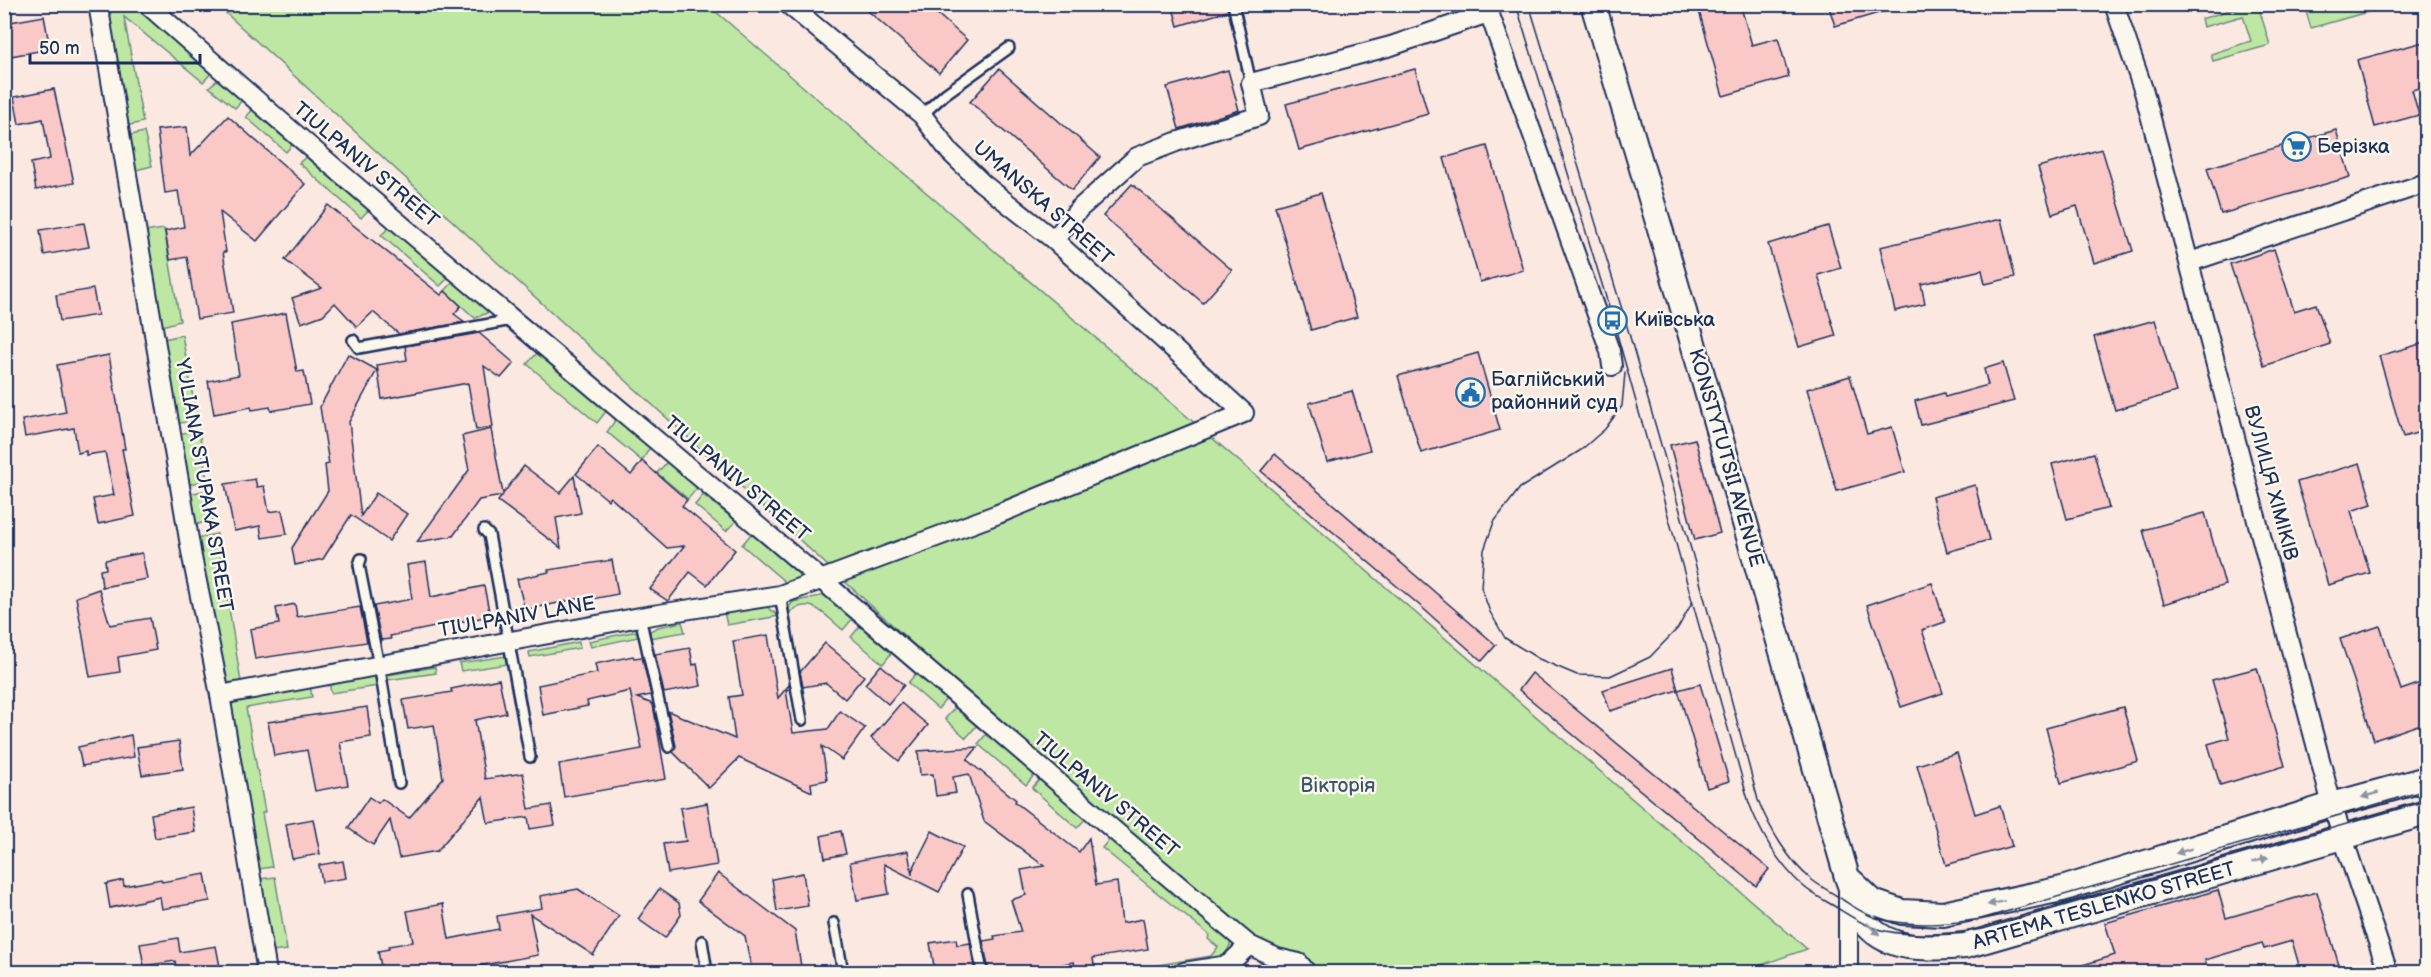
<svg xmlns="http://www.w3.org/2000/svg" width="2431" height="977" viewBox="0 0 2431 977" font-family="'Balsamiq Sans',sans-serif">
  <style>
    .green { fill: #bee7a3; stroke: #6c8b80; stroke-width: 1.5 }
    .building { fill: #fac9c7; stroke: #1b2f5e; stroke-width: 1.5 }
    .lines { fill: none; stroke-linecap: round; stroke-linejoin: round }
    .lane-casing { stroke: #1b2f5e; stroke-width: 14 }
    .street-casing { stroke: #1b2f5e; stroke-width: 22 }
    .secondary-casing { stroke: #1b2f5e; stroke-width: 28 }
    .lane { stroke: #fbf7ec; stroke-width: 9 }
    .street { stroke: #fbf7ec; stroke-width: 18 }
    .secondary { stroke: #fbf7ec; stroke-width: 24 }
    .tram { stroke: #1b2f5e; stroke-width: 1.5 }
    .oneway { fill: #8b93a5 }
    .labels { text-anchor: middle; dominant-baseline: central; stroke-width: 5; stroke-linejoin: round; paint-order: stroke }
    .poi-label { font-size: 20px; fill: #1b2f5e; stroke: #fbf7ec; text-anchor: start }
    .street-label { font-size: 20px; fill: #1b2f5e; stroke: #fbf7ec }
    .park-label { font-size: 20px; fill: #3c546c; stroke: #fbf7ec }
  </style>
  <rect width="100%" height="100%" fill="#fbe9e1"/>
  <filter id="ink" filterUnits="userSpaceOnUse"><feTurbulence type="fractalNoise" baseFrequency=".0167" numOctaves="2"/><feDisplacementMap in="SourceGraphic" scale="12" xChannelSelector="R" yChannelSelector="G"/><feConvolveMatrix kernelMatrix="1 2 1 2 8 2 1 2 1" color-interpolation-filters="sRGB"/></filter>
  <g filter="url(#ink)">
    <!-- green -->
    <g class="green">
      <path d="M2250,4l8,1 12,40 -57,16 -2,-7 40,-13 -8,-25 -40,11 -2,-8z"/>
      <path d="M107,5h32l75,65 -11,12 -79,-65 19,105 -17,4z"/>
      <path d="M217,5h491l1099,944 -66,23h-484l11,-2z"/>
      <path d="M2304,5v-1l88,1 -81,23z"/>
      <path d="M221,77l24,20 -10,11 -26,-21z"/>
      <path d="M256,106l40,34 -10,12 -40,-35z"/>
      <path d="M144,132l8,34 -20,5 -5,-35z"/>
      <path d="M311,152l62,53 -12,13 -62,-55z"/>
      <path d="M395,223l58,50 -13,13 -59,-51z"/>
      <path d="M164,229l16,92 -18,5 -4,-2 -14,-92z"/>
      <path d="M456,278l38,32 -19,8 -30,-27z"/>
      <path d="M182,335l15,85 -22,4 -13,-81 2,-4z"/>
      <path d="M538,352l69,58 -10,13 -70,-59z"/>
      <path d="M616,419l34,28 -8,14 -35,-29z"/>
      <path d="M199,430l8,50 -20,5 -10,-51z"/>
      <path d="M667,462l30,26 -9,11 -31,-26z"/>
      <path d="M209,490l5,30 -20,5 -6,-31z"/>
      <path d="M703,495l33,26 -10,10 -31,-26z"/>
      <path d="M217,534l25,154 -16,5 -30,-155z"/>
      <path d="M751,534l50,40 3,6 -17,6 -2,-4 -43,-37z"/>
      <path d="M825,595l28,23 -10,12c-18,-14 -32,-36 -54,-17v-6l4,-5z"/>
      <path d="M765,606l14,10 -52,9 -3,-13z"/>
      <path d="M682,622l3,10 -36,6 1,-7 8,-4z"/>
      <path d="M861,625l32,26 -10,13 -32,-27z"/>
      <path d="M637,631l1,6 -47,10 -2,-6z"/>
      <path d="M579,642l1,6 -50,9 -1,-5z"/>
      <path d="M506,656l2,8 -47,7 -2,-8z"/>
      <path d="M435,667l1,6 -48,7 -1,-5z"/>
      <path d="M917,672l30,26 -9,11 -30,-26z"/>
      <path d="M377,676l1,10 -47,7 -2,-11z"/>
      <path d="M310,685l2,12 -66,11 19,104 -3,1 10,54 -14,2 -32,-158 11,-11z"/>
      <path d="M957,705l22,18 -13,15 -21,-19z"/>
      <path d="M988,732l48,41 -10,12 -48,-41z"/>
      <path d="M1042,777l45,40 -10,11 -45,-40z"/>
      <path d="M1111,837l116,99 4,6c-2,8 -6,13 -13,18 -14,9 -82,12 -101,12l94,-16 7,-9 -10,-8 1,-4 -107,-87z"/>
      <path d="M275,877l12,73 -15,2 -12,-73z"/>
    </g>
    <!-- building -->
    <g class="building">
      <path d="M860,4h66l41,36 -28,33z"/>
      <path d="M1172,4h54l2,7 -50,15z"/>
      <path d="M1697,4h43l12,41 26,-7 11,39 -66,19z"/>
      <path d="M1828,4h63l1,5 -57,17z"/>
      <path d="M44,16l6,33 -45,8v-34z"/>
      <path d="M2427,41v45l-15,4 7,25 -44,12 -18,-67z"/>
      <path d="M999,69l101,88 -28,33 -102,-88z"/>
      <path d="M1415,69l13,45 -129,36 -13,-46z"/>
      <path d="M1228,70l11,40 -60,19 -12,-42z"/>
      <path d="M54,89l20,94 -38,7 -5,-27 19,-4 -7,-40 -24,5 -5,-27z"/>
      <path d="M228,116l77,68 -48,57 -37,-29 6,40h-3l10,61 -36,6 -10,-62 -17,3 -5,-29 19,-4 -6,-36 -13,2 -8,-63 30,-3 3,29z"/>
      <path d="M2336,130l14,47 -129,37 -14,-46z"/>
      <path d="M1487,146l36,124 -43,12 -36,-124z"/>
      <path d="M2102,149l31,102 -39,12 -17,-57 -25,8 -14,-47z"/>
      <path d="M1132,184l100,86 -29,33 -100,-87z"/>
      <path d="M1321,193l36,124 -46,13 -36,-124z"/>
      <path d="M328,205l113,90 4,-4 16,15 -7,8 11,8 -66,12 -26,-22 -16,15 -22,-24 -12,12 -22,8 -9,-25 30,-10 -37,-28z"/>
      <path d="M2001,219l14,58 -30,7 -3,-14 -61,14 4,20 -30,7 -15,-64z"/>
      <path d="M84,223l5,24 -45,8 -4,-25z"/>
      <path d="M1828,226l13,42 -23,7 18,61 -37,11 -31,-103z"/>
      <path d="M2274,249l20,62 22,-7 14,40 -66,22 -34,-102z"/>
      <path d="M93,289l5,26 -38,6 -4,-26z"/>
      <path d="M286,313l11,59 7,-1 6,33 -39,7 -1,-4 -18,3 -1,-3 -37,7 -6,-33 31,-6 -8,-51z"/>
      <path d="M2155,320l21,72 -61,18 -21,-73z"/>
      <path d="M479,333l35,30 -13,15 -17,-12 9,61 -17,3 -8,-47 -86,16 -5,-34 30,-5 -2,-14z"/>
      <path d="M2427,342v88l-24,7 -24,-81z"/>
      <path d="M1478,353l22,77 -79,23 -23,-77z"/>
      <path d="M348,354l29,16 -28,52 12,94 15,-23 31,21 -18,27 -38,-26 -28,44 -28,6 -3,-17 36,-57 -3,-26 4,-1 -9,-57z"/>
      <path d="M109,355l16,94h-3l13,67 -37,8 -5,-25 21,-4 -9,-43 -19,3v-4l-8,2 -4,-25 -49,9 -3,-17 44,-8 -9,-47z"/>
      <path d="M2003,363l11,38 -93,24 -6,-24 29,-8 1,4 43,-12 -4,-16z"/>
      <path d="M1850,376l17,58 25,-7 13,45 -68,19 -30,-102z"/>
      <path d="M1352,391l18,59 -43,12 -18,-59z"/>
      <path d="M491,429l12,65 21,-28 36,27 14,-17 7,37 -25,5 5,30 -63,-47 4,-5 -23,4 -26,36 -36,6 52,-72 -7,-34z"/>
      <path d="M1695,439l25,94 -25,7 -25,-95z"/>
      <path d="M598,447l33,28 11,-14 45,39 -5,6 53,44 -28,35 -17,-13 -22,29 -18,-12 34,-43 -17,2 -57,-51 -2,3 -32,-26z"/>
      <path d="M2094,453l15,55 -42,11 -15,-55z"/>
      <path d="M1275,454l221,191 -14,16 -64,-57 -157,-133z"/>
      <path d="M2360,463l12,41 -21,7 19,62 -42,12 -31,-103z"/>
      <path d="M255,479l2,8 7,-1 5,26 13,-2 5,24 -25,4 -2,-12 -26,5 -9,-47z"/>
      <path d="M1975,485l14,55 -42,12 -15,-55z"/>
      <path d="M2205,513l20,72 -61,19 -21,-74z"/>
      <path d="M142,553l5,26 -45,8 -2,-17 6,-1 -1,-9z"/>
      <path d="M612,560l6,34 -36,7 -1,-3 -56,12 -8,-31 32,-7 -1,-2z"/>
      <path d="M426,562l5,35 53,-11 6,30 -100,20 1,3 -10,1 -7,-34 38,-7 -5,-34z"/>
      <path d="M1932,583l13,39 -23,8 21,63 -42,14 -34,-102z"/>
      <path d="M99,589l11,36 40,-7 6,32 -38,7 2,15 -30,5 -14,-80z"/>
      <path d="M295,604l2,13 63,-10 7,35 -112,17 -5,-30 29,-5 -3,-16z"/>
      <path d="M2380,626l21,64 20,-7 6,16v23l-53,18 -34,-101z"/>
      <path d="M768,635l10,63 11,-13 1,4 -4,1 7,43 35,-4 12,-18 25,17 -23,32 -20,-14 5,34 -16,3 1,9 -73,-34 -30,30 -36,-36 3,-6 -8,-35 67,28 -6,-42 13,-2 -9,-54z"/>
      <path d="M825,643l39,33 -19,23 -19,-16 -23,4 -3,-15z"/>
      <path d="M690,648l3,17 4,-1 4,22 -37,7 -9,-39z"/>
      <path d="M633,656l1,2 8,-1 9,38 -14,3 16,6 13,75 -102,18 -5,-33 83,-15 -12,-58 -43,10 1,5 -45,9 -5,-30 59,-12 -2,-9z"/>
      <path d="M881,665l23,20 -16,19 -23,-20z"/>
      <path d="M1672,668l6,22 -68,21 -7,-21z"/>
      <path d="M2257,668l28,98 -65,19 -12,-41 21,-6 -17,-58z"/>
      <path d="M1532,673l237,196 -13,17 -237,-196z"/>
      <path d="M499,679l7,34 -31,7 10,59 38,-6 6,36 22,-4 4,20 -25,4 -2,-12 -40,6 -5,-26 -46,54 -38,7 -9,-38 -17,25 -25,-17 21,-31 9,6 4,-4 27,19 34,-40 -9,-53 -26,4 -5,-29 49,-8 -1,-3z"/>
      <path d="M1700,684l29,97 -22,7 -29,-98z"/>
      <path d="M901,703l27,22 -29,36 -28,-23z"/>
      <path d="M367,707l4,30 -31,5 8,43 -33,6 -8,-41 -33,6 -6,-34z"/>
      <path d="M2123,707l15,54 -77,22 -15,-55z"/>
      <path d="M131,735l3,22 -52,9 -4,-19z"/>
      <path d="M179,741l4,28 -41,6 -5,-28z"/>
      <path d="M978,747l-11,13 49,40 -1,2 64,50 10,-14 7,47 21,-3 5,41 21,-4 5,30 -55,9 2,14h-19l-2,-10 -51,10h-34l-6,-31 12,-2 -1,-3 27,-4 -10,-32 15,-5 -5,-25 23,-4 -60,-45 -15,-47 -16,3 3,16 -20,3 -3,-22 -13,1 -2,-24z"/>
      <path d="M1957,753l18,61 25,-8 12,40 -66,19 -29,-100z"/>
      <path d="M707,803l10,62 -49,8 -5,-29 23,-3 -6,-33z"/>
      <path d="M191,807l4,25 -40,6 -4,-24z"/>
      <path d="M313,819l7,35 -28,5 -6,-35z"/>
      <path d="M841,831l5,23 -21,4 -4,-22z"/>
      <path d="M932,831l31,16 -24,45 -55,-28 5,30 -32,6 -7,-38 58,-11 4,24v-4z"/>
      <path d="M343,861l3,17 -24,4 -3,-17z"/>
      <path d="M718,873l77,58 7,41h-50l-7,-36 -47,-35z"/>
      <path d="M803,873l5,33 -31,5 -5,-32z"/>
      <path d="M205,874l5,27 -48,8 -2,-12 -50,11 -4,-24 17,-4 1,6 37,-7 1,3z"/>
      <path d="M578,889l41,27 -26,39 -63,-41 8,41 -92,17h-64l-4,-21 11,-2 -1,-3 25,-4 -6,-31 36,-7 6,35 50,-10 -2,-13 45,-8 -2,-12z"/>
      <path d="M659,889l20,14 2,12 -16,23 -27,-19z"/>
      <path d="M2218,890l8,28 91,-26 24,80h-40l-9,-31 -28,8 -2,-6 -57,17 4,12h-135l-1,-4 42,-13 -10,-32z"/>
      <path d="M178,938l2,14 36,-6 5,26h-44l-2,-11 -31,5 -4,-22z"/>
      <path d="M956,939l1,6 13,-2 5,29h-40l-5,-29z"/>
    </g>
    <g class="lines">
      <defs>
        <g id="lane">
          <path d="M1233,4l18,79"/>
          <path d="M922,115l23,-21 64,-46"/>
          <path d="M353,340l6,8 153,-28"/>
          <path d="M484,530l5,5 41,222"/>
          <path d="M361,559l-2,6 22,111 18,107"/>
          <path d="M780,595l22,125"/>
          <path d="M640,617l29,130"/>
          <path d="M968,894l14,78"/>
          <path d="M834,923l9,49"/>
          <path d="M702,941l5,31"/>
        </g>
        <g id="street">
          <path d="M98,4l94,553 28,138 47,277"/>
          <path d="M147,4c219,195 446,382 670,572 144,122 287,247 432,369l28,13 22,5 7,9"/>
          <path d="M1486,4l124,347 2,15"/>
          <path d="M2114,4l30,88 188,713 56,167"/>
          <path d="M1054,240l25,-31 58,-52 39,-15 83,-26 -8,-33 140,-37 97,-33"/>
          <path d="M2190,262l236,-79"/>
          <path d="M220,695l420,-78 140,-22 218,-81 246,-101 -190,-173 -72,-57 -32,-31 -28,-37 -134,-111"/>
          <path d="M1848,891v81"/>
          <path d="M1184,972l44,-7 21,-20"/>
        </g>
        <g id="secondary">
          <path d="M1593,4l68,228 186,645c5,13 12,38 20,48 25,28 65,23 98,21l461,-133"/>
          <path d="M1852,882l21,20 29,10 41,2 119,-25 270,-84 94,-26"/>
        </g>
      </defs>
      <!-- lane casing -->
      <use href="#lane" class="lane-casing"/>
      <!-- street casing -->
      <use href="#street" class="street-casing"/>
      <!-- secondary casing -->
      <use href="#secondary" class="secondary-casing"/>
      <!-- lane -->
      <use href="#lane" class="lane"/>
      <!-- street -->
      <use href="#street" class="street"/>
      <!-- secondary -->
      <use href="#secondary" class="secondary"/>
      <!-- tram -->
      <g class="tram">
        <path d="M1516,4l97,316 136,483c12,31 29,61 54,83 9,8 21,14 31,20 13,8 26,17 40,22 29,10 79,6 109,1l443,-128"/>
        <path d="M1529,4l95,312 71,247 63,237c11,27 30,61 54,80 9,7 21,13 31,20 11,7 24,16 37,19 33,8 68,5 101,0l445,-129"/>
        <path d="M1625,373l-3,33 -17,23 -24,21 -61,38 -26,34 -10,28 -3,37 9,25 15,26 34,21 38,16 33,1 40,-19 28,-29 15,-27"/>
      </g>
    </g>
    <!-- one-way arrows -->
    <defs><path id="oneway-solid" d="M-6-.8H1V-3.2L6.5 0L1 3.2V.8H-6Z" transform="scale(1.5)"/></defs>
    <g class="oneway">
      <use href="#oneway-solid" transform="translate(2370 795) rotate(164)"/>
      <use href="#oneway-solid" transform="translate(2184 851) rotate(163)"/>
      <use href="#oneway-solid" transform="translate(2260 860) rotate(-17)"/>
      <use href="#oneway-solid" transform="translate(1996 903) rotate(168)"/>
      <use href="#oneway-solid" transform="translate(1873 929) rotate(42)"/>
    </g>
  </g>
  <!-- icons -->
  <defs>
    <symbol id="supermarket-ring" viewBox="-11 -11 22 22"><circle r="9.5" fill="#fbf7ec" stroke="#1f6fb2" stroke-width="1.5"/><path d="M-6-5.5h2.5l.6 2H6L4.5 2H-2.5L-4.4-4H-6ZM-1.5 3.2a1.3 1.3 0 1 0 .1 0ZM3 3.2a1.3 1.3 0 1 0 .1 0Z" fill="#1f6fb2"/></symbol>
    <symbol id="bus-ring" viewBox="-11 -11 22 22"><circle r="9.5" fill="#fbf7ec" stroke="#1f6fb2" stroke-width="1.5"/><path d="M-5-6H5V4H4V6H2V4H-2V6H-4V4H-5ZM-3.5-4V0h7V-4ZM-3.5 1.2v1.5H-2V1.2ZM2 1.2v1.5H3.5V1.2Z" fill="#1f6fb2"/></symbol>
    <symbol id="civic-ring" viewBox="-11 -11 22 22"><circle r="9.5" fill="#fbf7ec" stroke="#1f6fb2" stroke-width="1.5"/><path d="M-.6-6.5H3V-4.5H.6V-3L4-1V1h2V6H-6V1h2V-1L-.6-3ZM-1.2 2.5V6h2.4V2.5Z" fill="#1f6fb2"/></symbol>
  </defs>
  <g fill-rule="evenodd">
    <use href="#supermarket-ring" x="2280" y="130" width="33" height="33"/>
    <use href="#bus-ring" x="1596" y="304" width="33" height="33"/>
    <use href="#civic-ring" x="1454" y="376" width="33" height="33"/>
  </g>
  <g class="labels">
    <!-- poi labels -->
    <g class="poi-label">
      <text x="2317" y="147">Берізка</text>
      <text x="1634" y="320">Київська</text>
      <text x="1491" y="380">Баглійський<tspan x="1491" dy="23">районний суд</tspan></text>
    </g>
    <!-- street labels -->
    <g class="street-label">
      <text transform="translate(366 165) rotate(40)">TIULPANIV STREET</text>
      <text transform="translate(1043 203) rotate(41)">UMANSKA STREET</text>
      <text transform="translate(1726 458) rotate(74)">KONSTYTUTSII AVENUE</text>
      <text transform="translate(737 479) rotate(40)">TIULPANIV STREET</text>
      <text transform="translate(2271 483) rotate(75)">ВУЛИЦЯ ХІМІКІВ</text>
      <text transform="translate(204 485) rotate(80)">YULIANA STUPAKA STREET</text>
      <text transform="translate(517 617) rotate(-10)">TIULPANIV LANE</text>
      <text transform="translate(1106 795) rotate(40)">TIULPANIV STREET</text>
      <text transform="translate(2104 906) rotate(-16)">ARTEMA TESLENKO STREET</text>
    </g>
    <!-- park labels -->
    <g class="park-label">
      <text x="1338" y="786">Вікторія</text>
    </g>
  </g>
  <!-- margin -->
  <rect width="2431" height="977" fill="none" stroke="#fbf7ec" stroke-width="24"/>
  <rect x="12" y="12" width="2407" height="953" fill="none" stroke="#1b2f5e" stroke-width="2" filter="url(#ink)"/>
  <!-- scale -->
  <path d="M30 54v9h170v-9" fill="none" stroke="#1b2f5e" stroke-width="3"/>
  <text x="39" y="54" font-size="18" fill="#1b2f5e" stroke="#fbf7ec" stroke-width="4.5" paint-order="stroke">50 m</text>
</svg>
